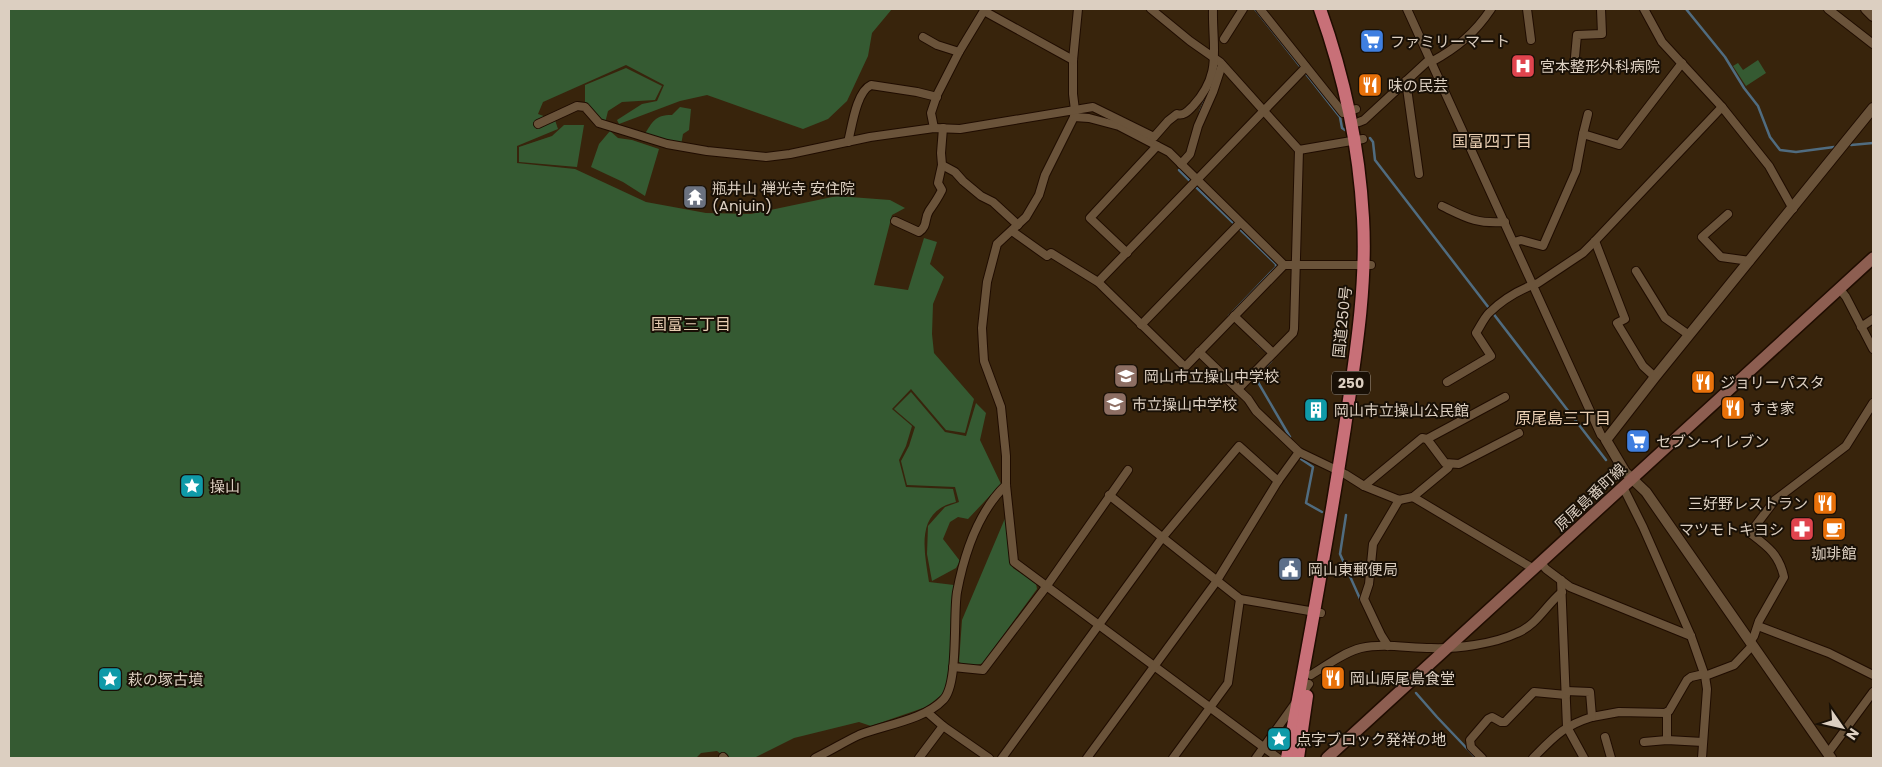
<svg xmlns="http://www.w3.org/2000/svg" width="1882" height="767" viewBox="0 0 1882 767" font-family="Poppins,'Noto Sans JP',sans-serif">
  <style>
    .green { fill: #355a32 }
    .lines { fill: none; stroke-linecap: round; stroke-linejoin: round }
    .stream { stroke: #506c80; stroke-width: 2.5 }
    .minor-casing { stroke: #1f0c00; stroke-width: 10 }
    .tertiary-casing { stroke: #1f0c00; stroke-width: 12 }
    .secondary-casing { stroke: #1f0c00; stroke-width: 14 }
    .trunk-casing { stroke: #1f0c00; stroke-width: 15 }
    .minor { stroke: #6a533a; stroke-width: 8 }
    .tertiary { stroke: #6a533a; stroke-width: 10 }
    .secondary { stroke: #8d5e51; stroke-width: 11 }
    .trunk { stroke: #c87078; stroke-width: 12 }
    .labels { text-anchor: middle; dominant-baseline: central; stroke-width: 4; stroke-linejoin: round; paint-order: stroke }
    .shield { fill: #191006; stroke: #a29689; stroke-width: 1 }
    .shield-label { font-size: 14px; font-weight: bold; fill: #dccfc1 }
    .poi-label { font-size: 15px; fill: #dccfc1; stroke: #191006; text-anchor: start }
    .street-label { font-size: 15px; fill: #dccfc1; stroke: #191006 }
    .neighbourhood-label { font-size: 16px; fill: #e8cdb2; stroke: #191006 }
  </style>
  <rect width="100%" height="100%" fill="#38240c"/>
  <!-- green -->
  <g class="green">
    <path d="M9,9h883l-20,24 -4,23 -21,45 -19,18 -25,10 -96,-34 -27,6 -61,23 -2,-4 25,-16 15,-3 7,-16 -38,-20 -83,37 -5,12 17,6 3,9 -41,17v17l58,6 71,33 60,11 45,1 86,-18 53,4 15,8 -13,7 -18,70 34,5 16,-52 13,4 -7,22 14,13 -11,27 -1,30 2,19 40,46 -9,34 -19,-3 -35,-41 -19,20 20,17 -6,20 -7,14 7,27 47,2 3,13c-41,9 -32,48 -27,80l25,3 -4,74 -4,30 -3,5 -17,13 -55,19 -12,-4 -65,16 -40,20h-28l-9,-7 -16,2 -5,5h-687z"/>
    <path d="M1758,60l8,13 -20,13 -13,-20 5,-3 5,7z"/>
    <path d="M626,68l36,18 -7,14 -33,2 -14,9 -3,12 -10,-7 -10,-13v-18z"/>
    <path d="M680,107l11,2 -2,21 -6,4 -2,11 -37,-10c9,-13 10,-20 28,-20z"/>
    <path d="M564,125h20l-7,42 -58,-5v-15l33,-11z"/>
    <path d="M610,131l8,7 14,2 27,9 -14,47 -22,-14 -32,-15 8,-23z"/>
    <path d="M911,392l34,40 21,4 10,-33 10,10 -6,27 21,44 -33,35 -10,-2 -8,5 -7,17 17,22 -4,7 -24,13 -5,-27 1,-28 17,-19 14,-5 -4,-15 -48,-2 -6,-24 8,-15 6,-19 -21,-18z"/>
    <path d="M1006,516l5,44 2,8 23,15 1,6 -54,74c-7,3 -18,3 -24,-1l3,-42z"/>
  </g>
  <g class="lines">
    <!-- stream -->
    <g class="stream">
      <path d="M1255,9l85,108 2,11 3,2"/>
      <path d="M1686,9l39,48 19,31 14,18 12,31 10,13 16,2 38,-5"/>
      <path d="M1200,112l6,-14"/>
      <path d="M1370,138l3,4 2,18 231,300"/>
      <path d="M1851,145l22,-2"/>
      <path d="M1179,170l11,11"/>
      <path d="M1196,187l80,77v3l-47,49"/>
      <path d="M1258,344l10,9"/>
      <path d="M1271,361l-16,16 35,60"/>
      <path d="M1301,459l12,8 -7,36 16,9"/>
      <path d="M1346,515l-6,39 21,47"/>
      <path d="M1416,693l21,24 39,41"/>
    </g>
    <defs>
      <g id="minor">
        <path d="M1078,9l-5,51v34l2,16 -1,7 -29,58 -6,20 -13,22 -29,27 -10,38 -5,46 1,18 1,15 17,46 5,49v29l8,77 264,196"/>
        <path d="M1151,9l39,32 30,21 79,88 -5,179 -1,4 -55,56"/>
        <path d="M1260,9l83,104 13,-4"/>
        <path d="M1407,9l194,426 5,5"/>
        <path d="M1527,9l4,31"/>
        <path d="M1644,9l18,33 60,65 47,59 24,43"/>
        <path d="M1828,9l45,35"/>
        <path d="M984,11l89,49"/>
        <path d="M923,37l14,8 22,7"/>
        <path d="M1224,39l19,-30"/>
        <path d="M1431,62c26,-14 44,-29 60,-53"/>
        <path d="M1574,68l3,-33 25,-1 -1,-25"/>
        <path d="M1406,81l13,93"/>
        <path d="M1588,114l-5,20 36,11 63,-82"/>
        <path d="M1074,117l15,1 30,8 50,26 115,113h87"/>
        <path d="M1359,122l5,-2 66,-61"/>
        <path d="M538,124l39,-18 8,1 14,16 68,21 40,7 59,6 24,-3 80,-17 64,-9 26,1 133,-22 61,30 14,-16 9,-7c7,2 11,-3 16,-8 30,-33 19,-57 20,-97"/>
        <path d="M934,128l-3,-15 6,-18 22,-43 26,-43"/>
        <path d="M943,128l-2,25 1,12 13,7 8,9 18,15 12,6 25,23"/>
        <path d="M848,142c4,-15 8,-50 23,-57l46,7 20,5"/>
        <path d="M1299,150l64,-11"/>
        <path d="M1181,164l9,-10 8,-28 15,-34 9,-27"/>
        <path d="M1442,206c25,12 34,18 63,16"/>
        <path d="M1728,214l-26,23 19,20 29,4"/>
        <path d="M895,221l24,11c9,-6 5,-13 10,-21 5,-7 9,-13 13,-21l-4,-7 4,-18"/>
        <path d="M1012,231l35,25 4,-3 47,29 87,85 99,-102"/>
        <path d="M1595,241l30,78 -8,4 26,43 12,11"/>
        <path d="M1514,242l7,-2 22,6 33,-75 7,-37"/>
        <path d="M1127,253l-37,-35 67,-72"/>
        <path d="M1636,271l29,47 24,17"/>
        <path d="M1098,282l208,-215"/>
        <path d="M1839,288l7,9 27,52"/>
        <path d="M1234,316l39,37"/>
        <path d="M1141,325l99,-102"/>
        <path d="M1861,327l12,-8"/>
        <path d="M1199,352l49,47 8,12 43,41 46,22 19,12 58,-48 5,1 78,-42"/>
        <path d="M1447,382l44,-26 -15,-23c4,-6 8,-15 13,-20 13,-13 32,-24 49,-30l45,-30 12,-12 127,-134"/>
        <path d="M1427,439l18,24 14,1 60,-31"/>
        <path d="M1364,486l35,14 14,-3 35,-29 2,-4"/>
        <path d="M1623,487l20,40 48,109 14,40 2,13 -5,69"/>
        <path d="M1109,495l131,104 81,14"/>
        <path d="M1413,497l121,72"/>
        <path d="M1541,563l5,6 24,18 121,49"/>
        <path d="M1561,580l6,147 17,31"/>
        <path d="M1758,626l71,27 44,22"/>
        <path d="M1750,642l4,-6 5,-15 25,-44c-5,-23 -17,-31 -34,-44l25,-33 71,-54 27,-43"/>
        <path d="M1388,646l-7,-11 -17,-36 5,-15 4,-40 26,-44"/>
        <path d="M953,667l30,3 63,-83 82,-117"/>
        <path d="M1311,675c15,-9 33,-23 50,-27 22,-5 48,0 70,0 25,1 63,-4 86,-15 20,-8 29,-28 45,-41"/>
        <path d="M1705,676l29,-11 18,-19"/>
        <path d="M927,712l16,14 46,32"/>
        <path d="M1592,717l27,-5 47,1 3,-2 18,-31 4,-3 13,-3"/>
        <path d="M1605,737l6,21"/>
        <path d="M1667,740v-28"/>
        <path d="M1644,742l23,-2 36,2"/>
        <path d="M1828,753l45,-61"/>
        <path d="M723,757l1,1"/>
        <path d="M815,758c15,-7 29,-16 44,-23 25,-10 65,-15 84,-35 16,-15 10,-85 14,-108 7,-37 21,-80 49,-107"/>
        <path d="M919,758l24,-32"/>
        <path d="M1002,758l160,-220 77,-92 39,35"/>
        <path d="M1087,758l129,-176 62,-101 21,-29"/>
        <path d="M1173,758l55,-75 12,-84"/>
        <path d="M1256,758l53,-74"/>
        <path d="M1482,758l-11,-11 -1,-7 18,-21 4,-2 9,5h4l29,-30 32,3"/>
        <path d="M1533,758c21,-21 30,-32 59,-41l-2,-25 -24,-1"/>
      </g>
      <g id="tertiary">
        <path d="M1866,9l7,7"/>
        <path d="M1831,758l-185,-266 -21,-20 -19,-32 49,-63 218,-269"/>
      </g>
      <path id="secondary" d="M1327,758l546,-500"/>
      <g id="trunk">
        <path d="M1287,758c21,-110 41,-220 58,-331 10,-69 22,-139 18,-209 -4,-72 -19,-142 -43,-209"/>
        <path d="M1298,758l9,-62"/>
      </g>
    </defs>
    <!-- minor casing -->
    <use href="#minor" class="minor-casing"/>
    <!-- tertiary casing -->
    <use href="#tertiary" class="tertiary-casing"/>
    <!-- secondary casing -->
    <use href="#secondary" class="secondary-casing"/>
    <!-- trunk casing -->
    <use href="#trunk" class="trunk-casing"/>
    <!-- minor -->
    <use href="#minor" class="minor"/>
    <!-- tertiary -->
    <use href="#tertiary" class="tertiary"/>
    <!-- secondary -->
    <use href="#secondary" class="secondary"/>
    <!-- trunk -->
    <use href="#trunk" class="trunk"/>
  </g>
  <!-- icons -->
  <defs>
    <symbol id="supermarket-square" viewBox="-11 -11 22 22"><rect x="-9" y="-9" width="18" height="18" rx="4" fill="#3f7fe0" stroke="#191006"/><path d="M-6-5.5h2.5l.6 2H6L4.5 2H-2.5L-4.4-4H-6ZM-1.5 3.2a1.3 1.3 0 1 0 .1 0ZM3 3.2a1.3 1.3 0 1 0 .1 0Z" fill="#fff"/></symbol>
    <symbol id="hospital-square" viewBox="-11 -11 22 22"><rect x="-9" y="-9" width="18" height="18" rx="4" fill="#e0444e" stroke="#191006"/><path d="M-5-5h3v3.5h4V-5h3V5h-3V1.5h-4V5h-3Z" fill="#fff"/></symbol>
    <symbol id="restaurant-square" viewBox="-11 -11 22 22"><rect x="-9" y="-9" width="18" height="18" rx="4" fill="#e8710a" stroke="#191006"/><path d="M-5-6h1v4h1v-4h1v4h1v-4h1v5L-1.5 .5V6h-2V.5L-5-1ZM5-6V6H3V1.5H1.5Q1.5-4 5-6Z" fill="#fff"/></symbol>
    <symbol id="temple-square" viewBox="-11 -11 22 22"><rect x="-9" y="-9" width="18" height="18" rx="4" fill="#6b7280" stroke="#191006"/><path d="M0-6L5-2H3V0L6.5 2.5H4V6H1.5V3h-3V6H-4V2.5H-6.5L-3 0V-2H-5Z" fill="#fff"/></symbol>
    <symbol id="school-square" viewBox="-11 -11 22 22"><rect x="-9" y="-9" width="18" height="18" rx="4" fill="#8d6e63" stroke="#191006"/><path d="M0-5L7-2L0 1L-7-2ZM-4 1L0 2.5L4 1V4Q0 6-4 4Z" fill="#fff"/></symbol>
    <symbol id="building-square" viewBox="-11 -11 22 22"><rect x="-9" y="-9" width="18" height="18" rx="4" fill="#0f9aa8" stroke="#191006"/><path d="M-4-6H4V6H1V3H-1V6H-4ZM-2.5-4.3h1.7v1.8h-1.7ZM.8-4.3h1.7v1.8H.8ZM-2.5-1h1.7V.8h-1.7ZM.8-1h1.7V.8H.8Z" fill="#fff"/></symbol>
    <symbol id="sight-square" viewBox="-11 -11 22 22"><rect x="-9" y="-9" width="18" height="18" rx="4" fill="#0f9aa8" stroke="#191006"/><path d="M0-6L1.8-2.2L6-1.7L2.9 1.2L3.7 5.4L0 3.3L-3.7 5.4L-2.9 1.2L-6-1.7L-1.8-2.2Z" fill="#fff"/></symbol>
    <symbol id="pharmacy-square" viewBox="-11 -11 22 22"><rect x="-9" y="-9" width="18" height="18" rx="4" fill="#e0444e" stroke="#191006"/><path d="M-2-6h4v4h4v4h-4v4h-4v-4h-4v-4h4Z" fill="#fff"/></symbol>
    <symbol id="cafe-square" viewBox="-11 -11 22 22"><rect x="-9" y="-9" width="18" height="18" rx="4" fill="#e8710a" stroke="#191006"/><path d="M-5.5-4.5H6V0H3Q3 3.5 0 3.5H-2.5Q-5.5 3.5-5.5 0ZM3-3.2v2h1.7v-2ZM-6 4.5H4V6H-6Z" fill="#fff"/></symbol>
    <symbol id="civic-square" viewBox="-11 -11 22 22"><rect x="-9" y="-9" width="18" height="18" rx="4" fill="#5c6f8a" stroke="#191006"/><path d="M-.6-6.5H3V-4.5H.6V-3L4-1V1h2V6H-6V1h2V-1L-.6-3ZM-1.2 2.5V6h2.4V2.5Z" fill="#fff"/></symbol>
  </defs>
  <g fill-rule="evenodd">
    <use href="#supermarket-square" x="1358" y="27" width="28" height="28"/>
    <use href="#hospital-square" x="1509" y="52" width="28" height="28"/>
    <use href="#restaurant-square" x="1356" y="71" width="28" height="28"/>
    <use href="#temple-square" x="681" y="183" width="28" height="28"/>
    <use href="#school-square" x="1112" y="362" width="28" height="28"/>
    <use href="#restaurant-square" x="1689" y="368" width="28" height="28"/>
    <use href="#school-square" x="1101" y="390" width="28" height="28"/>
    <use href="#restaurant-square" x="1719" y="394" width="28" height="28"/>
    <use href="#building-square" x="1302" y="396" width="28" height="28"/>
    <use href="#supermarket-square" x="1624" y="427" width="28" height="28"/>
    <use href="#sight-square" x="178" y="472" width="28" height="28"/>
    <use href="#restaurant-square" x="1811" y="489" width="28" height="28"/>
    <use href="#pharmacy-square" x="1788" y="515" width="28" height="28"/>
    <use href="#cafe-square" x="1820" y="515" width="28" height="28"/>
    <use href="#civic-square" x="1276" y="555" width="28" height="28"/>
    <use href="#restaurant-square" x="1319" y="664" width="28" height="28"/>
    <use href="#sight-square" x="96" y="665" width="28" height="28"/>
    <use href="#sight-square" x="1265" y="725" width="28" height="28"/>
  </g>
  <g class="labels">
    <!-- shield labels -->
    <rect class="shield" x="1332" y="371.5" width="38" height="23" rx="4"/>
    <g class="shield-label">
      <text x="1351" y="383">250</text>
    </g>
    <!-- poi labels -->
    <g class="poi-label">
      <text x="1390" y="41">ファミリーマート</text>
      <text x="1540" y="66">宮本整形外科病院</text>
      <text x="1388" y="85">味の民芸</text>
      <text x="712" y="188">瓶井山 禅光寺 安住院<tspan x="712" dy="17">(Anjuin)</tspan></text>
      <text x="1144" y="376">岡山市立操山中学校</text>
      <text x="1720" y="382">ジョリーパスタ</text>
      <text x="1132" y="404">市立操山中学校</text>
      <text x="1750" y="408">すき家</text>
      <text x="1334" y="410">岡山市立操山公民館</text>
      <text x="1656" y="441">セブン-イレブン</text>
      <text x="210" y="486">操山</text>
      <text x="1808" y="503" text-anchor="end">三好野レストラン</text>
      <text x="1784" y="529" text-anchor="end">マツモトキヨシ</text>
      <text x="1834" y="553" text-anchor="middle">珈琲館</text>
      <text x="1308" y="569">岡山東郵便局</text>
      <text x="1350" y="678">岡山原尾島食堂</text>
      <text x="128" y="679">萩の塚古墳</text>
      <text x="1296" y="739">点字ブロック発祥の地</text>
    </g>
    <!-- street labels -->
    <g class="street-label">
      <text transform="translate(1342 322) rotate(-84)">国道250号</text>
      <text transform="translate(1590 497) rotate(-43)">原尾島番町線</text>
    </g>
    <!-- neighbourhood labels -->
    <g class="neighbourhood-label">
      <text x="1492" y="141">国富四丁目</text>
      <text x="691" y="324">国富三丁目</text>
      <text x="1563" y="418">原尾島三丁目</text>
    </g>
  </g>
  <!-- border -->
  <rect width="1882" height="767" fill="none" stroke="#dccfc1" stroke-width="20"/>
  <!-- north arrow -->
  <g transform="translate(1842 727) rotate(124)" stroke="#191006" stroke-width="4" paint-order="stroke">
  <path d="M0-4L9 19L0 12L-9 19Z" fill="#dccfc1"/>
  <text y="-8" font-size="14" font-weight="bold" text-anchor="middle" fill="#dccfc1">N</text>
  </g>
</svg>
